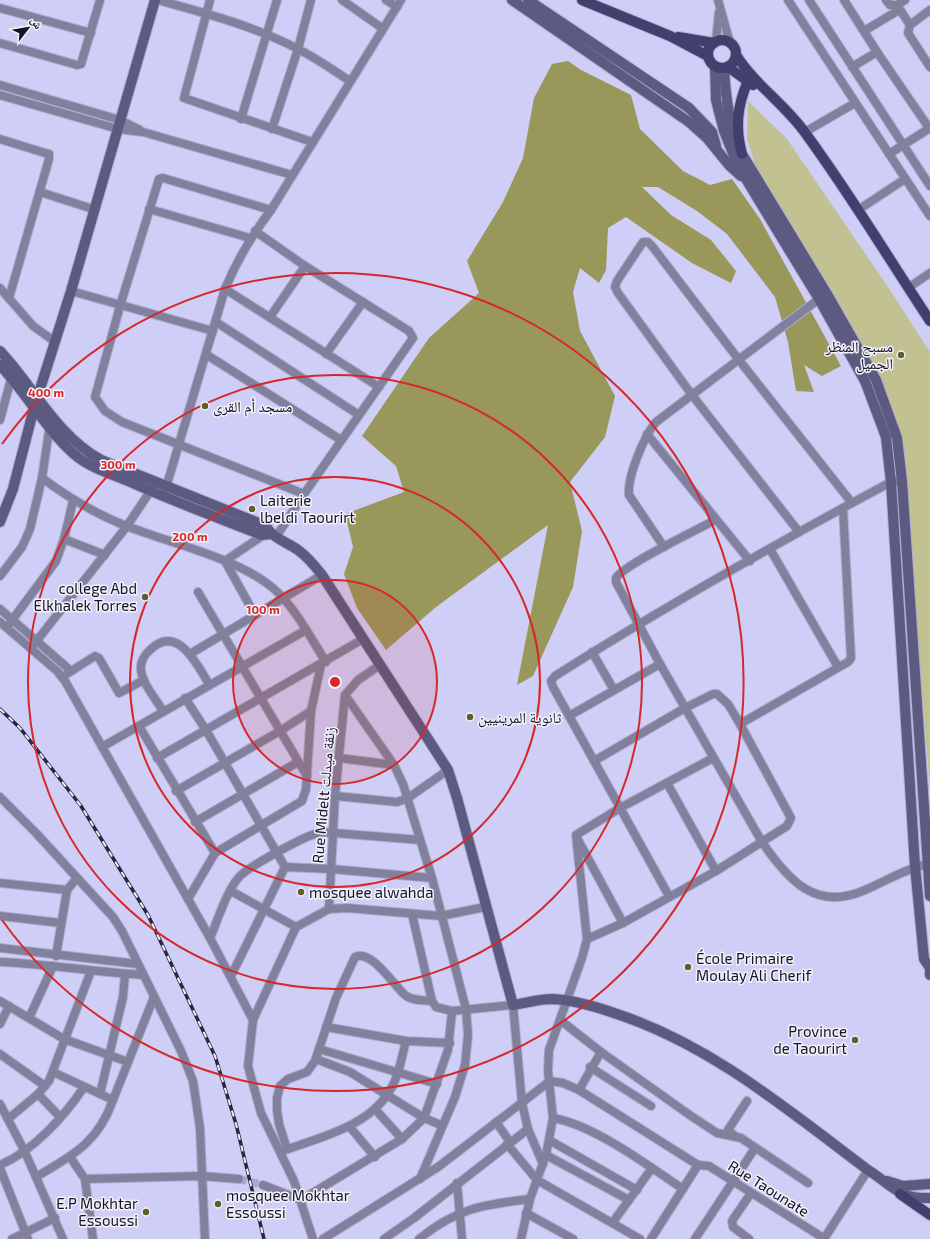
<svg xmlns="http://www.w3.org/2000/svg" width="930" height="1239" viewBox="0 0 930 1239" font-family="'Exo 2','Noto Naskh Arabic',sans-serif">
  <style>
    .green { fill: #c2c192 }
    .forest { fill: #999759 }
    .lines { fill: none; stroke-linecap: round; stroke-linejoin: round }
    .street-tunnel { stroke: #aaa8cd; stroke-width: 8; stroke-dasharray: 8 4; stroke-linecap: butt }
    .street-casing { stroke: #adacd1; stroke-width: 10 }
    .secondary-casing { stroke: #adacd1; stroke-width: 12 }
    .primary-casing { stroke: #adacd1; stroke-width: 12 }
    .street { stroke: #82819d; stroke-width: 8 }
    .secondary { stroke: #5c5a81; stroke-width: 10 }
    .primary { stroke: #423e6d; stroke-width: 10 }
    .rail-casing { stroke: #292640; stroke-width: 3.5 }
    .rail { stroke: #f3f2f9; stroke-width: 2; stroke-dasharray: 6; stroke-linecap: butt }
    .ring { fill: none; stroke: #d62828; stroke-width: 2 }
    .poi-dot { fill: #605e2a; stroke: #f3f2f9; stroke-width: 1.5 }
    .labels { text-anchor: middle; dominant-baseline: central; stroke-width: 3; stroke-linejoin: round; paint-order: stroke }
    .poi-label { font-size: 15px; fill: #141129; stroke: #f3f2f9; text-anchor: start }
    .street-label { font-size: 15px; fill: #141129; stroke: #f3f2f9 }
    .centre { fill: #d62828; stroke: #f3f2f9; stroke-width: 2 }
    .ring-label { font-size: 12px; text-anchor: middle; font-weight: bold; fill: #d62828; stroke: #f3f2f9; stroke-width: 3; stroke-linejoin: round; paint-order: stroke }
  </style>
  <rect width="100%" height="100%" fill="#cfcef6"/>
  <!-- green -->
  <path class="green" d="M748,101l39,38 101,148 42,65v437l-26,-315 -25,-91 -108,-184 -16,-34 -8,-27z"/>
  <!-- forest -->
  <path class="forest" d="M568,61l13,9 50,25 9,34 43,42 27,14 22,-6 28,40 81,147 -19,10 -18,-11 10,27 -18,-1 -8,-49 -13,-45 -48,-63 -30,-23 -39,-24h-16l29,28 40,25 25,31 -5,12 -39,-20 -66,-46 -18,11 -2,42 -7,13 -19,-15 -7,24 7,39 35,65 -10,41 -35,45 12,49 -9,56 -40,89 -16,9 31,-160 -112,82 -50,43 -29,-42 -13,-34 9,-27 -8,-33 59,-22 -8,-26 -34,-30 67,-98 50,-45 -12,-32 36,-59 20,-44 11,-60 18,-34z"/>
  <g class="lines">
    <!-- street-tunnel -->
    <path class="street-tunnel" d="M239,1179l24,6"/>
    <defs>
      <g id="street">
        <path d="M158,0c47,13 96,26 140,49 18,9 35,21 52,32"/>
        <path d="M210,0l-26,98 128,44"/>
        <path d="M342,0l40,28"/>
        <path d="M386,0l11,7"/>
        <path d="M718,0l12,43"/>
        <path d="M788,0l142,216"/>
        <path d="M809,0l121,186"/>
        <path d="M844,0l33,52 52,76"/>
        <path d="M886,0l4,5h7l13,20 -2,8 22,34"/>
        <path d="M897,5l8,-5"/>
        <path d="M0,8l91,25"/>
        <path d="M910,25l20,-15"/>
        <path d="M864,31l35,-21"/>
        <path d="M716,41l3,-29"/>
        <path d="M0,43l77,22 4,-1 19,-64"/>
        <path d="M852,67l25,-15"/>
        <path d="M0,85l120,35 20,10"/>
        <path d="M0,95l118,34 25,3 149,43"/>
        <path d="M241,119l36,-119"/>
        <path d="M272,129l26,-80 13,-49"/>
        <path d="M805,132l50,-29"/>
        <path d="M0,139l45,14 4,1v5l-40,139"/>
        <path d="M889,154l41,-26"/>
        <path d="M40,192l53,17"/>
        <path d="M149,209l101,29"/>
        <path d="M271,210l-108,-32 -4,1 -39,127 -25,91 10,14 17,11 182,72"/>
        <path d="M858,210l47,-31"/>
        <path d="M255,231l50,35 104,65 4,7 -109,156 -28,43"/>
        <path d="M0,288l33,38 21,15"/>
        <path d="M908,288l22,-15"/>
        <path d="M225,289l154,98"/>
        <path d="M71,291l142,40"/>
        <path d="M270,317l35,-51"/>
        <path d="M216,322l143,93"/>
        <path d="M326,354l37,-52"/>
        <path d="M207,355l134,85"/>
        <path d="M0,420l12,-45"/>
        <path d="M647,434l103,127"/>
        <path d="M42,478c27,20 55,37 87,49 44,17 108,31 144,61 22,19 37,49 53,74"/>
        <path d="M165,491l60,-202c12,-29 27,-54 46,-79l130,-210"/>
        <path d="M715,520c-18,10 -90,44 -99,58v4l44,82 102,178c26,38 54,70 103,48 21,-9 40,-21 62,-26"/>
        <path d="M799,532l-107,-137 -74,-102 -3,-6 2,-6 26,-39h5l4,4 87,114 113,143"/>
        <path d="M64,539l41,16"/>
        <path d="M664,547l-35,-52c-2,-18 15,-59 27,-73l167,-126"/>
        <path d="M770,549l68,118"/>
        <path d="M0,576l22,-29 8,-18 12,-51 8,-54"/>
        <path d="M198,592l109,184"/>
        <path d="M0,609l71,62"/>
        <path d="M255,615l-30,-54 37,-25 2,-5"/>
        <path d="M0,622l57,49 8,10 145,257 43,82"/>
        <path d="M7,627l49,-66 8,-22 9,-38"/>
        <path d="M31,648l96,-122 26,-39"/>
        <path d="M592,652l22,38"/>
        <path d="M190,654l132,-79"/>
        <path d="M62,677l33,-21 4,2 20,35 25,-13"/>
        <path d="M345,695l49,70 9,19 29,94 34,131 2,26 -3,30 -10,32 -35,82"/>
        <path d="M185,698l21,32 79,137"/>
        <path d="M163,711c-7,-12 -20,-26 -22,-41 -1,-8 4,-16 10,-21 27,-25 46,16 58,35"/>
        <path d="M569,716l91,-52"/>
        <path d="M740,724l108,-62 3,-4 -8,-150"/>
        <path d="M139,726l76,127"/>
        <path d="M102,747l204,-117"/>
        <path d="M157,758l206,-119"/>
        <path d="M339,758l55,7"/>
        <path d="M667,783l49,88"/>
        <path d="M176,791l104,-60 31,-20"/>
        <path d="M335,796l62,6 11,-4 40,-28"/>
        <path d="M0,797l36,36 77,84 9,14 59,120 12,30 7,47 5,111"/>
        <path d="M195,822l103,-60"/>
        <path d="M577,838l46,85"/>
        <path d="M285,867l46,2 101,9"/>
        <path d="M0,883l67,7"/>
        <path d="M231,891l65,36"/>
        <path d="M669,896l-116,-209 -2,-6 4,-5c109,-69 222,-133 336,-194l11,-1"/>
        <path d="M188,899l27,-46 87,-52 4,-12 5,-78 10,-46"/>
        <path d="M329,909l6,-113 10,-101 13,-15 22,-15"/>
        <path d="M412,914l20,87 4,6 16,4 61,-6 9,98 6,26 15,35"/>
        <path d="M0,916l61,7"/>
        <path d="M210,938c8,-18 16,-46 29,-61 9,-10 70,-44 83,-45l98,8"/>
        <path d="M587,939l36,-16 93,-52 71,-45 4,-8 -51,-94 -12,-20 -11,-10h-4l-28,14 -91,53"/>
        <path d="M0,948l138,16"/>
        <path d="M56,956l11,-66 10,-12"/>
        <path d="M0,962c48,2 95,10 143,13"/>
        <path d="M231,976l54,-109"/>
        <path d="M0,1001l64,38 64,23"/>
        <path d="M29,1018l24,-52"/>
        <path d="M560,1020l41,32 90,64 26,17 24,5 67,45"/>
        <path d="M0,1024l9,-18"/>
        <path d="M326,1027l80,14 44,2"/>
        <path d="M319,1049l118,35"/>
        <path d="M0,1054l45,32"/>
        <path d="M316,1059l34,13 74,46 17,7"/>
        <path d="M590,1067l61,39"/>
        <path d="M53,1072l60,28 41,-103"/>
        <path d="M579,1090l22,-38"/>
        <path d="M38,1094l22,23"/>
        <path d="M100,1094l23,-97 2,-23"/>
        <path d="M0,1104l25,48 38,87"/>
        <path d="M375,1109l27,30"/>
        <path d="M553,1118c41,7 94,47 130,71"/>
        <path d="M8,1119l30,-25 11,-13 42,-110"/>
        <path d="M496,1122l14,20"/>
        <path d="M349,1126l26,31"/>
        <path d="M735,1136l-7,-6 19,-29"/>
        <path d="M549,1140l88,50"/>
        <path d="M507,1144l30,36 103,59"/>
        <path d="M287,1149l-8,-25 -2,-14v-12l3,-12 8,-7 19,-7 8,-11 21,-63 19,-41c17,-8 39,29 50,38 7,6 19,5 27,6"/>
        <path d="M282,1151c39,-14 91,-25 111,-66 7,-14 9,-30 13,-44"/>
        <path d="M546,1155l83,45"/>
        <path d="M70,1157l15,22 8,60"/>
        <path d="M0,1165c33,-14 64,-48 84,-78"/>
        <path d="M698,1165l11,1 116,73"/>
        <path d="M0,1168l28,71"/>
        <path d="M36,1177c37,-22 62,-34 77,-77"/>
        <path d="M85,1179l116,-3 38,3"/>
        <path d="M457,1183l5,56"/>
        <path d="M263,1185l38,15 101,-61 22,-21 24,-68 4,-39"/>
        <path d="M526,1213l47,26"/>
        <path d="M613,1222l39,-54"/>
        <path d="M12,1239l43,-21"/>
        <path d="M313,1239l-19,-58 -33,-68 -13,-47 5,-46 43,-93 33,-18 18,-1 94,8 44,-9"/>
        <path d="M323,1239l115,-72 112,-86 13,2 16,7 119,75"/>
        <path d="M384,1239l30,-21 114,-89"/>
        <path d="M419,1239c38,-31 63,-34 111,-40"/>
        <path d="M521,1239l9,-40 16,-44 7,-37 -5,-47 1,-21 33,-92 5,-19 -11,-104 44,-27 93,-50"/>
        <path d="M651,1239l47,-74"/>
        <path d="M695,1239l60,-91"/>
        <path d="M749,1239l-16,-12 -1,-6 19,-28"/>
        <path d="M824,1239l44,-69"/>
      </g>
      <g id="secondary">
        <path d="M512,0l177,122 18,16 22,27 12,11"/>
        <path d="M528,0l161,108 23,24 4,14"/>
        <path d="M715,66l1,34 8,31 14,35 81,133 46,82 21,56 5,45 24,384 9,93 6,9v7"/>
        <path d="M724,68c2,34 5,55 18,86l85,140 49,86 21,58 5,43 28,415"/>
        <path d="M0,351c33,35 57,85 101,109l165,66c7,13 21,16 32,24 10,7 17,16 24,25l126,195 9,28 56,207c13,-2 26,-6 39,-6 21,1 42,7 62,14 96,31 174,97 254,157 24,15 30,29 62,28"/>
        <path d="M0,365c27,29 45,63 74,89 15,13 34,19 52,26 44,20 90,37 136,55l9,-1"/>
        <path d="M0,522l13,-33 21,-81 37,-117 84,-291"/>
        <path d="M887,1181l16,5 27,-2"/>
      </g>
      <g id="primary">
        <path d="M582,0l88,36 38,20"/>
        <path d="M678,37l36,6"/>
        <circle cx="722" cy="54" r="14"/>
        <path d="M736,55c19,30 50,50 70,79 44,60 83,125 124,187"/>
        <path d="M728,67l25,18"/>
        <path d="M742,154c-7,-26 -5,-48 6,-73"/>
        <path d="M900,1194l30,21"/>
      </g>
    </defs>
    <!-- street casing -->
    <use href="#street" class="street-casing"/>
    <!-- secondary casing -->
    <use href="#secondary" class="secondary-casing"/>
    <!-- primary casing -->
    <use href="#primary" class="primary-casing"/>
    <!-- street -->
    <use href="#street" class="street"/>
    <!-- secondary -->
    <use href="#secondary" class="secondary"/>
    <!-- primary -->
    <use href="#primary" class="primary"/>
    <defs>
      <path id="rail" d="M0,709l20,19 61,78 67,109 67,141 21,68 28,115"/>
    </defs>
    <!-- rail casing -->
    <use href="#rail" class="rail-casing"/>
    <!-- rail -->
    <use href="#rail" class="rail"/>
  </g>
  <!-- distance rings -->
  <circle cx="335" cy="682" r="102" fill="#d62828" fill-opacity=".12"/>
  <g class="ring">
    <circle cx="335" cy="682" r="102"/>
    <circle cx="335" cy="682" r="205"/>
    <circle cx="335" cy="682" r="307"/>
    <path d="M2 444A409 409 0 1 1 2 920"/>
  </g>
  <!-- markers -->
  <g class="poi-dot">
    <circle cx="901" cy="355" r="4"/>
    <circle cx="205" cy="406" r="4"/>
    <circle cx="252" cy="509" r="4"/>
    <circle cx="145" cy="597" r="4"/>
    <circle cx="470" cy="717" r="4"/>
    <circle cx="301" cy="892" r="4"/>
    <circle cx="688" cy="967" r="4"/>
    <circle cx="855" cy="1040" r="4"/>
    <circle cx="218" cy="1204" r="4"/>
    <circle cx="146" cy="1212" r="4"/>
  </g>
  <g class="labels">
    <!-- poi labels -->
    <g class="poi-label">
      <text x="893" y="346" text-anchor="end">مسبح المنظر<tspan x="893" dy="17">الجميل</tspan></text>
      <text x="213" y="406">مسجد أم القرى</text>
      <text x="260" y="500">Laiterie<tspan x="260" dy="17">lbeldi Taourirt</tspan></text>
      <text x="137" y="588" text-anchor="end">college Abd<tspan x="137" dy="17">Elkhalek Torres</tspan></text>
      <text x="478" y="717">ثانوية المرينيين</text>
      <text x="309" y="892">mosquee alwahda</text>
      <text x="696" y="958">École Primaire<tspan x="696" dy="17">Moulay Ali Cherif</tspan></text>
      <text x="847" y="1031" text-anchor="end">Province<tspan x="847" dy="17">de Taourirt</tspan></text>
      <text x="226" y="1195">mosquee Mokhtar<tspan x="226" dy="17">Essoussi</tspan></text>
      <text x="138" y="1203" text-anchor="end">E.P Mokhtar<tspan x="138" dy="17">Essoussi</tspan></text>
    </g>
    <!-- street labels -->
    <g class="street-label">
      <text transform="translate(323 795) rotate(-85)">Rue Midelt زنقة ميدلت</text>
      <text transform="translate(769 1188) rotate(32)">Rue Taounate</text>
    </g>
  </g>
  <circle cx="335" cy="682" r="6" class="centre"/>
  <g class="ring-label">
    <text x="46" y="397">400 m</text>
    <text x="118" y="469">300 m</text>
    <text x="190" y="541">200 m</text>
    <text x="263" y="614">100 m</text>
  </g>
  <!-- north arrow -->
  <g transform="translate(28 28) rotate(59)" stroke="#f3f2f9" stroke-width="3" paint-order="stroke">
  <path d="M0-3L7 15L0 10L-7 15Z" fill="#141129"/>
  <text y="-6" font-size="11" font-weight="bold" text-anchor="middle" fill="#141129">ش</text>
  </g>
</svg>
